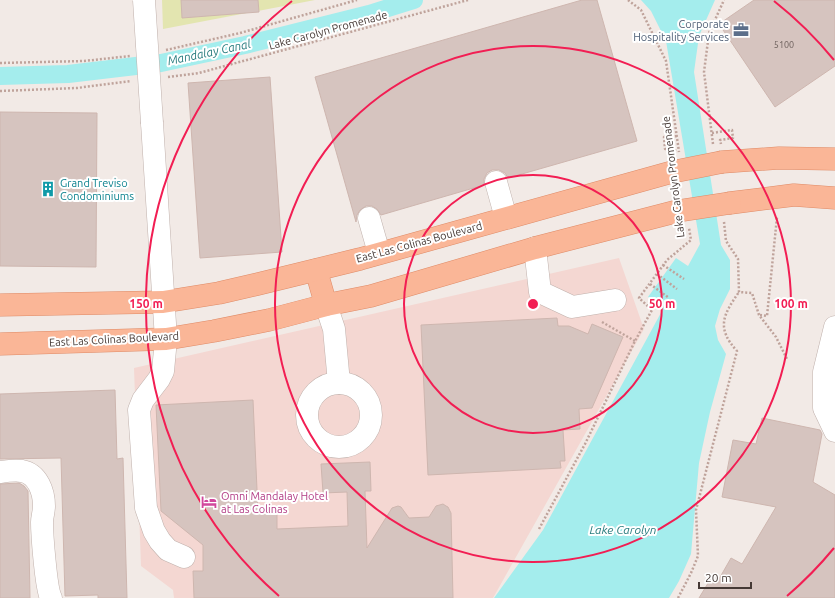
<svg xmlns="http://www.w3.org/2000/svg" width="835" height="598" viewBox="0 0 835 598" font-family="Ubuntu,sans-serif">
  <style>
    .commercial { fill: #f4d7d2 }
    .green { fill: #e3e5b0 }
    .water { fill: #a4eded }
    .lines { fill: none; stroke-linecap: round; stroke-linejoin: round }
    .canal { stroke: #a4eded; stroke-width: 18 }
    .building { fill: #d6c4bf; stroke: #ceb6af }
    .minor-casing { stroke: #c0b1ac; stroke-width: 23 }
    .major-casing { stroke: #df8b67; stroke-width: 23 }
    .path { stroke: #bfa39b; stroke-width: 2.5; stroke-dasharray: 2 2; stroke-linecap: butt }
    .minor { stroke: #fff; stroke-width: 22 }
    .major { stroke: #fab697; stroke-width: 22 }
    .minor-bridge-casing { stroke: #c0b1ac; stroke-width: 23; stroke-linecap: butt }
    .major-bridge-casing { stroke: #df8b67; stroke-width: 23; stroke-linecap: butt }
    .minor-bridge { stroke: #fff; stroke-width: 22 }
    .major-bridge { stroke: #fab697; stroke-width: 22 }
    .ring { fill: none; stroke: #f21e53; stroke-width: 2 }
    .labels { text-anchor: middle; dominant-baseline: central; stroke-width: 4; stroke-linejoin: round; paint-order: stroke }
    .number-label { font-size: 9px; fill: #695c58 }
    .service-label { font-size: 11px; fill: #4e5e75; stroke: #fff; text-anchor: end }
    .street-label { font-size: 11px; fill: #453935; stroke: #fff }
    .culture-label { font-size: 11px; fill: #0d838f; stroke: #fff; text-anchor: start }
    .hotel-label { font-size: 11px; fill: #b23c85; stroke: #fff; text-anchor: start }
    .water-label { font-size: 12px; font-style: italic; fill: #297c7e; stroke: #fff }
    .centre { fill: #f21e53; stroke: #fff; stroke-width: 2 }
    .ring-label { font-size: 12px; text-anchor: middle; font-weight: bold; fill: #f21e53; stroke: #fff; stroke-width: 4; stroke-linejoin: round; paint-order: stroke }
  </style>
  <rect width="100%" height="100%" fill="#f2eae6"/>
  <!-- commercial -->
  <path class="commercial" d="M619,258l25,71 -151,269h-319l-1,-8 -32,-24 -7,-198z"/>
  <!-- green -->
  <path class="green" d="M162,0h153l-152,29z"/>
  <!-- water -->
  <path class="water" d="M641,0h74l-16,36 -5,36 27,173 9,15v29l-10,20 -5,17 3,14 8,14 -16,58 -11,51 -8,91 -12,27 -10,17h-175l49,-68 120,-221 -15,-12 28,-39 12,8 12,-22 -34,-203 -15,-30z"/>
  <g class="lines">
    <!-- canal -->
    <path class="canal" d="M0,76l68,-2 93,-11 84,-18 124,-31 45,-14"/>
  </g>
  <!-- building -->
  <g class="building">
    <path d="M181,0h77l1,12 -77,6z"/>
    <path d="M582,0h15l40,141 -129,37 -3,-5 -6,-3h-7l-5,3 -3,6v6l-103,30 -4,-6 -5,-3h-6l-6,4 -3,5 -1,7 -41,-145z"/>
    <path d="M754,0h81v66l-60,41 -56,-83z"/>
    <path d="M270,77l12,175 -82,6 -12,-175z"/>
    <path d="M0,112l97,1 -1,154 -96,-1z"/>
    <path d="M557,318l1,8h11l19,8 4,-10 31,13 -31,71 -13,1 1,20 -17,1 2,31h-5l1,7 -133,7 -7,-150z"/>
    <path d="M115,390l2,69 6,-1 4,140h-29v-3l-33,1 -4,-138 -61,1v-65z"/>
    <path d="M253,400l5,112h19v17l71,-3 -1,-34 -24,1 -2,-29 49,-2 1,29h-6l2,57 25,-40 6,-2 3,1 8,11 20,-1 7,-11 7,-2 3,2 2,1 3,6 2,85h-259l-1,-27h10v-26l-42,-34 -5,-106z"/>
    <path d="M762,418l58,12 2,4 -9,48 22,13v103h-136l14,-23 6,4 12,-21 11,6 34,-57 -54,-10 11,-57 23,4z"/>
    <path d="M19,483l5,3 4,5 2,107h-30v-114z"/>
  </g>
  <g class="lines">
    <defs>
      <g id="minor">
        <path d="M152,123l14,216 -3,32 -4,8 -16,21 -4,10 7,98 8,23 6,10 8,9 16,7"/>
        <path d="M496,182l10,36"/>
        <path d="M369,218l10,35"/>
        <path d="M535,248l5,44 32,15 43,-7"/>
        <path d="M326,305l8,24 5,54"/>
        <path d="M835,327l-11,45v36l11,23"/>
        <circle cx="339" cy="415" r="32"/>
        <path d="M0,472c7,-1 15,-2 22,-1 16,3 22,21 22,35 0,6 -2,11 -2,16 0,12 4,67 9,76"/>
      </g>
      <g id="major">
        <path d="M722,162l57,-4 56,1"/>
        <path d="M730,203l64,-8 41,3"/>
        <path d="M316,270l10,35"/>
        <path d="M0,305l163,-3 56,-9 39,-9 102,-25 312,-87"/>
        <path d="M0,344l166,-5 48,-8 55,-11 57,-15 45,-9 164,-48 143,-37"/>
      </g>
    </defs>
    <!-- minor casing -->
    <use href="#minor" class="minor-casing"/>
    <!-- major casing -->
    <use href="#major" class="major-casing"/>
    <!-- path -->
    <g class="path">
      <path d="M628,0l13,10 25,51 13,91"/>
      <path d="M166,50l74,-17 117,-33"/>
      <path d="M0,63l84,-2 46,-5"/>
      <path d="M168,77l31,-4 269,-73"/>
      <path d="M0,91l77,-3 54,-7"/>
      <path d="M712,133l20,-3 1,8 -13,2 1,4"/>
      <path d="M713,144l-9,-72 5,-39 15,-33"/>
      <path d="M675,151v-3l-10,1 -1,-12 13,-1"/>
      <path d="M724,222l2,19 12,18 1,33 13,1 7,22 17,22 11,22"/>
      <path d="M663,265l21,14"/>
      <path d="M657,274l20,15"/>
      <path d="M650,284l19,14"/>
      <path d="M760,315l7,1 10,-99"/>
      <path d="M602,322l33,19"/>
      <path d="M539,529l46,-85 50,-103 17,-31 -13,-12 28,-38 24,-20 -2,-12"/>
      <path d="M678,598l13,-25 7,-17 -2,-46 41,-159c-21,-23 -14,-36 2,-59"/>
    </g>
    <!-- minor -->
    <use href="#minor" class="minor"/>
    <!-- major -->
    <use href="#major" class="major"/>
    <defs>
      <path id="minor-bridge" d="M144,0l8,123"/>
      <g id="major-bridge">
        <path d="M672,172l50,-10"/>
        <path d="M678,211l52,-8"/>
      </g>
    </defs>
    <!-- minor-bridge casing -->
    <use href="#minor-bridge" class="minor-bridge-casing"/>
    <!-- major-bridge casing -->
    <use href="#major-bridge" class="major-bridge-casing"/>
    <!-- minor-bridge -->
    <use href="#minor-bridge" class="minor-bridge"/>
    <!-- major-bridge -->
    <use href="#major-bridge" class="major-bridge"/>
  </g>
  <!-- distance rings -->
  <g class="ring">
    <circle cx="533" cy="304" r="129"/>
    <circle cx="533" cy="304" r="258"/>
    <path d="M834 548A387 387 0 0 1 787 596M279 596A387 387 0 0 1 292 1M774 1A387 387 0 0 1 834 60"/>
  </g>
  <!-- icons -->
  <defs>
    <symbol id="office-bare" viewBox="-9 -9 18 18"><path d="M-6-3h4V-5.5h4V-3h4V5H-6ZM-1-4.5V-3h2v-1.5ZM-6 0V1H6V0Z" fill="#5c6f8a" stroke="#fff" stroke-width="2.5" paint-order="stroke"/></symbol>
    <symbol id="building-bare" viewBox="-9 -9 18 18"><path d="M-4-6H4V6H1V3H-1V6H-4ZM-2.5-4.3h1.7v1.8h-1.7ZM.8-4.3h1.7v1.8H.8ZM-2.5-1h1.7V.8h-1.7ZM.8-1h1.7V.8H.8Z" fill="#0f9aa8" stroke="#fff" stroke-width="2.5" paint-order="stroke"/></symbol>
    <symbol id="hotel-bare" viewBox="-9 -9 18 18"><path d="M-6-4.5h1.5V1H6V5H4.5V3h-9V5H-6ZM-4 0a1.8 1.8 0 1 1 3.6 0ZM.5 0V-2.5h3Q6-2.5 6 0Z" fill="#d1479c" stroke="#fff" stroke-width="2.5" paint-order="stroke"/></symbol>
  </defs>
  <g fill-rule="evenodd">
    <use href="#office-bare" x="730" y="19" width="22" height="22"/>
    <use href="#building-bare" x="37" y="178" width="22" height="22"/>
    <use href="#hotel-bare" x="198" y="491" width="22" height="22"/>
  </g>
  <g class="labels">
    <!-- number labels -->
    <g class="number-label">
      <text x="784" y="45">5100</text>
    </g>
    <!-- service labels -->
    <g class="service-label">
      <text x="729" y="24">Corporate<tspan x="729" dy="13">Hospitality Services</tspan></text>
    </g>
    <!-- street labels -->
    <g class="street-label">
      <text transform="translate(328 30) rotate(-15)">Lake Carolyn Promenade</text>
      <text transform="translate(673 177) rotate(-97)">Lake Carolyn Promenade</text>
      <text transform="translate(419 242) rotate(-15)">East Las Colinas Boulevard</text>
      <text transform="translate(114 339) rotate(-3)">East Las Colinas Boulevard</text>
    </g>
    <!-- culture labels -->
    <g class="culture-label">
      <text x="60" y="183">Grand Treviso<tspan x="60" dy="13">Condominiums</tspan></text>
    </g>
    <!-- hotel labels -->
    <g class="hotel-label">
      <text x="221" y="496">Omni Mandalay Hotel<tspan x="221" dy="13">at Las Colinas</tspan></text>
    </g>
    <!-- water labels -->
    <g class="water-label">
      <text transform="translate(209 52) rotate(-12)">Mandalay Canal</text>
      <text x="623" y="529">Lake Carolyn</text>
    </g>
  </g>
  <circle cx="533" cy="304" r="6" class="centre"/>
  <g class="ring-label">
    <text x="662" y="308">50 m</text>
    <text x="791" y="308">100 m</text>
    <text x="146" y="308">150 m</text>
  </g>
  <!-- scale -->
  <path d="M699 582v6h52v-6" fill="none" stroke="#453935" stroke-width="2"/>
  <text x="705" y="582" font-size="12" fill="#453935" stroke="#ffffff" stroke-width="3" paint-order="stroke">20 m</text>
</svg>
